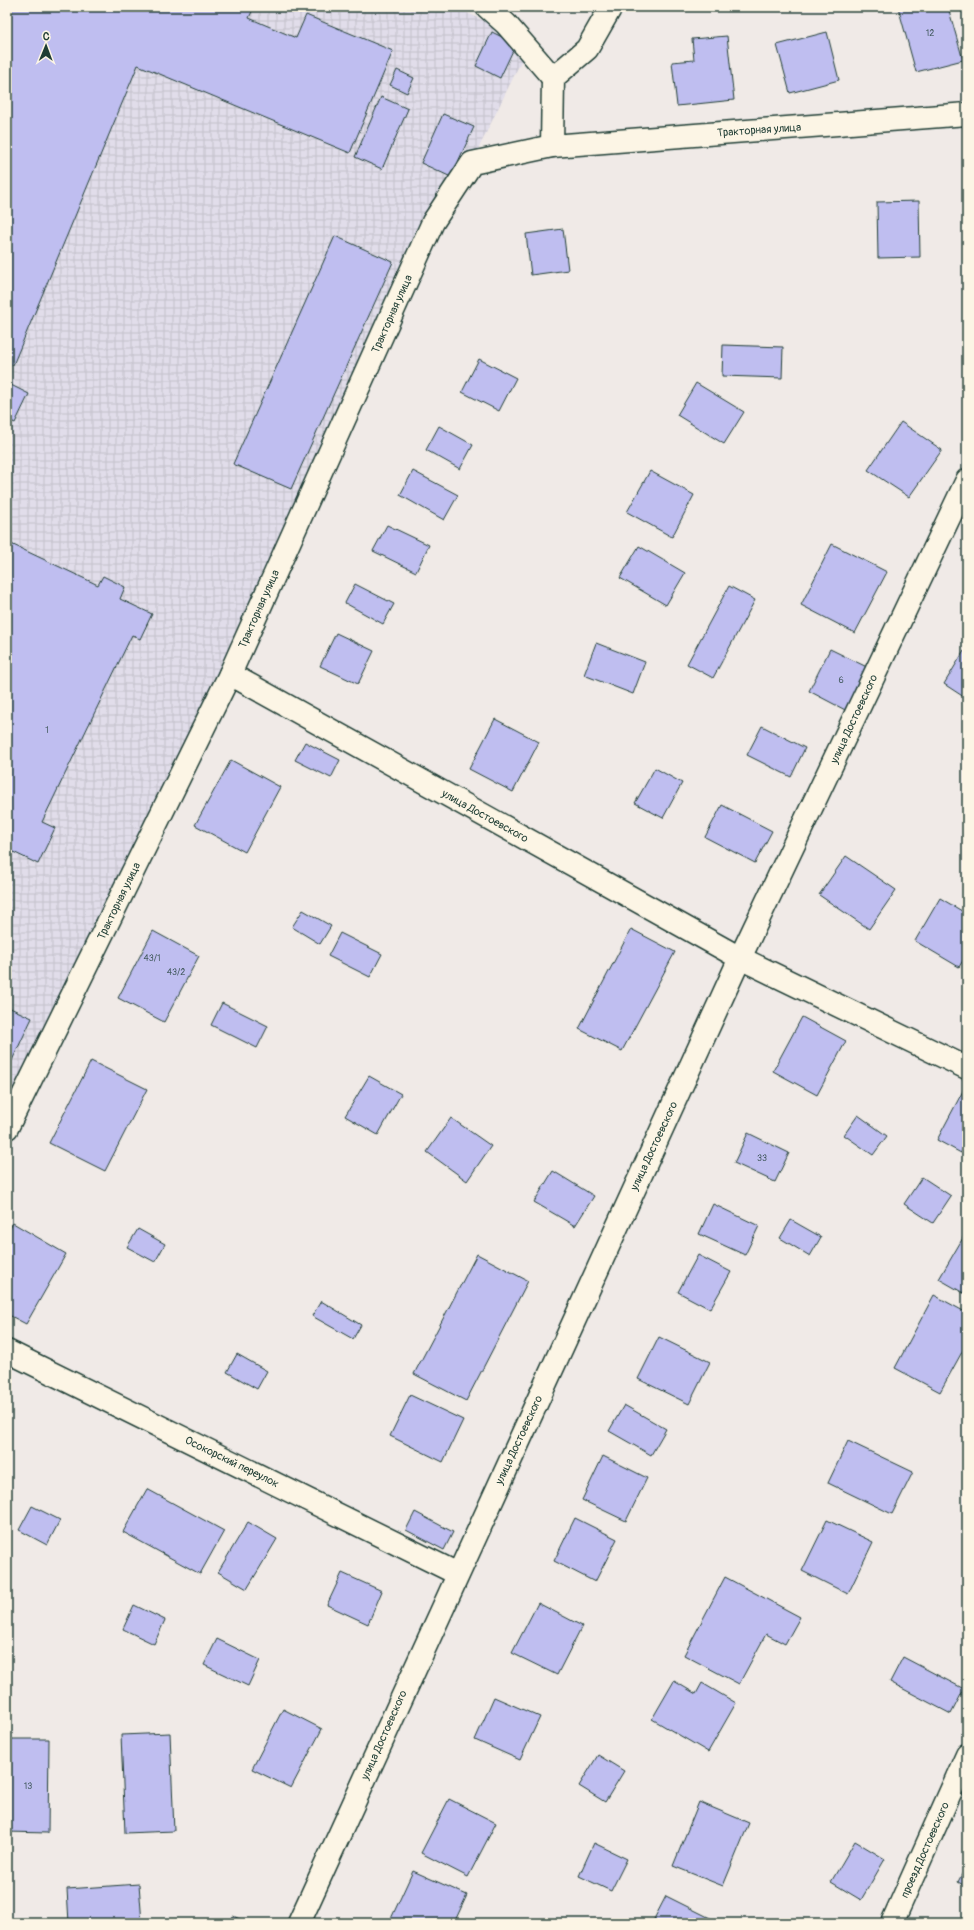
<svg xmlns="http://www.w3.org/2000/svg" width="974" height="1930" viewBox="0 0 974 1930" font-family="Pangolin,sans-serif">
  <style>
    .industrial { fill: url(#industrial-grid) }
    .building { fill: #bfbef0; stroke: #1f3d34 }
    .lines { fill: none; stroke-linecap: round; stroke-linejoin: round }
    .minor-casing { stroke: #1f3d34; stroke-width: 25 }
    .minor { stroke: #fcf5e5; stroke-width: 22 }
    .labels { text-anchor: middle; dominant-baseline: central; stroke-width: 4; stroke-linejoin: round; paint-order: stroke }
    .number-label { font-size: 9px; fill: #475d63 }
    .street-label { font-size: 11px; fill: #1f3d34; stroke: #fcf5e5 }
  </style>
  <defs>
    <pattern id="industrial-grid" width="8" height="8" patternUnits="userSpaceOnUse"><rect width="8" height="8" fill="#e1ddea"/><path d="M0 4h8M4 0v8" fill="none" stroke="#c1bfc9"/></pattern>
  </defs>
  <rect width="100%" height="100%" fill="#f0eae7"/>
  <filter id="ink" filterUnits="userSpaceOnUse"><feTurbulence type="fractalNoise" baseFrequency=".025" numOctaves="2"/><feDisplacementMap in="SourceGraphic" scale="8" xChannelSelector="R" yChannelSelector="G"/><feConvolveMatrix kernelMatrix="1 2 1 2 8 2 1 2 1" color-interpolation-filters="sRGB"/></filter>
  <g filter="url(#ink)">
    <!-- industrial -->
    <path class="industrial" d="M7,7h448l75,36 -523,1073z"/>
    <!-- building -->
    <g class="building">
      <path d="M7,7h247l-5,11 47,20 10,-23 87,36 -43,102 -212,-88 -125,300 -6,-2z"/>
      <path d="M898,7h50l15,53 -47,12z"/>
      <path d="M492,32l24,12 -16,34 -24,-12z"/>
      <path d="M827,32l12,48 -49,13 -13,-48z"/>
      <path d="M727,36l7,64 -57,6 -5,-44 22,-2 -2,-21z"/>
      <path d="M397,70l17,8 -7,15 -17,-8z"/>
      <path d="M381,97l27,12 -26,60 -27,-12z"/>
      <path d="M443,114l31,13 -23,50 -30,-14z"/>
      <path d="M919,201l1,56 -42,1 -1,-56z"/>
      <path d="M563,229l5,41 -37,5 -5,-41z"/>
      <path d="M335,236l58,26 -102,227 -58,-25z"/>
      <path d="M723,345l60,2 -1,31 -60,-2z"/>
      <path d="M479,359l37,19 -17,33 -37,-19z"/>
      <path d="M7,383l22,11 -14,29 -8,-4z"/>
      <path d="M696,383l48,29 -20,32 -47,-29z"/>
      <path d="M901,422l41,28 -33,47 -41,-27z"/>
      <path d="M439,426l34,19 -13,24 -34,-19z"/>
      <path d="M413,471l45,24 -14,25 -44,-25z"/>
      <path d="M650,471l44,24 -22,42 -45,-25z"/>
      <path d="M387,525l42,20 -13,27 -43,-21z"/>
      <path d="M7,542l91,43 5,-9 22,11 -5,12 32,15 -12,25 -8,-4 -90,187 13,6 -17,36 -31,-15z"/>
      <path d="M832,544l55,28 -32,61 -54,-28z"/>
      <path d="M639,546l46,27 -19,32 -46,-27z"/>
      <path d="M355,584l39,20 -11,20 -38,-21z"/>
      <path d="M729,586l26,14 -42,78 -26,-14z"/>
      <path d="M336,633l38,18 -16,33 -38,-18z"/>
      <path d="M596,643l49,19 -12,32 -49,-19z"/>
      <path d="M830,649l43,21 -22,43 -42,-22z"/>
      <path d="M964,651l3,1v47l-23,-15z"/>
      <path d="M495,719l44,23 -26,50 -44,-23z"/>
      <path d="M762,726l43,22 -14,29 -44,-22z"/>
      <path d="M305,742l35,18 -9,18 -36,-18z"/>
      <path d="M231,760l49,27 -35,65 -50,-27z"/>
      <path d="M655,768l27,15 -19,35 -28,-15z"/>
      <path d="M722,805l50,26 -17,32 -50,-26z"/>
      <path d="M846,856l50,34 -27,39 -50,-34z"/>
      <path d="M940,898l27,16v40l-8,13 -44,-26z"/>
      <path d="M303,910l28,16 -11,18 -28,-17z"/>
      <path d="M631,929l44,23 -53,99 -43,-22z"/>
      <path d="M153,931l46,25 -35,66 -46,-24z"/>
      <path d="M340,933l42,21 -12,23 -42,-21z"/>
      <path d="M222,1003l46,23 -11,22 -46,-23z"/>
      <path d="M8,1007l24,11 -25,53v-62z"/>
      <path d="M802,1017l44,24 -29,54 -44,-24z"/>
      <path d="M91,1061l56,28 -42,82 -56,-28z"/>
      <path d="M369,1076l32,18 -23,41 -33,-19z"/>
      <path d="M964,1089l3,2v51l-6,11 -24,-13z"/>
      <path d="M858,1115l29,21 -14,19 -29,-20z"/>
      <path d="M451,1118l40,28 -24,35 -40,-29z"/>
      <path d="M748,1133l41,20 -14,29 -41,-19z"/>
      <path d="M553,1171l41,25 -19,30 -41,-24z"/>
      <path d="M922,1177l29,19 -18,27 -29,-19z"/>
      <path d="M713,1204l46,22 -14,29 -46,-21z"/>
      <path d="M791,1220l30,17 -11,19 -30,-18z"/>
      <path d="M13,1223l53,31 -40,70 -19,-10v-80z"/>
      <path d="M138,1229l27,15 -10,18 -28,-15z"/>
      <path d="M967,1231v64l-28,-16z"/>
      <path d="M477,1254l51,27 -62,120 -52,-27z"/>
      <path d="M698,1255l33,17 -21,37 -32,-17z"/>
      <path d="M934,1295l33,18v30l-27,49 -45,-24z"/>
      <path d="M321,1301l40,24 -8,14 -41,-23z"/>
      <path d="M659,1337l51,25 -21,42 -51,-25z"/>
      <path d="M237,1354l30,17 -10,18 -30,-17z"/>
      <path d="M410,1395l53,25 -20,42 -53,-26z"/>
      <path d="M624,1405l42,24 -15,26 -42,-24z"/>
      <path d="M848,1441l65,31 -21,42 -64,-31z"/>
      <path d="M603,1456l44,22 -21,43 -44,-21z"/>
      <path d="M147,1489l77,42 -24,43 -77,-42z"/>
      <path d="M32,1506l28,14 -13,25 -28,-15z"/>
      <path d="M415,1512l38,20 -9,18 -38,-20z"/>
      <path d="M575,1518l42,21 -22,43 -41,-21z"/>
      <path d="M827,1520l46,22 -25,52 -46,-23z"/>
      <path d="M248,1522l29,17 -30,50 -29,-17z"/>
      <path d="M342,1573l40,18 -14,33 -41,-19z"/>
      <path d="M725,1577l75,40 -15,27 -19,-10 -27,50 -55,-29z"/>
      <path d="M538,1603l44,23 -25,49 -45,-22z"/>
      <path d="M134,1605l31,15 -11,24 -31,-15z"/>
      <path d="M217,1639l43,21 -12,26 -44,-21z"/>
      <path d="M903,1657l61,32 -13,25 -61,-32z"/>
      <path d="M674,1681l22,13 6,-11 34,20 -28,49 -56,-33z"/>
      <path d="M494,1697l46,20 -20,43 -45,-20z"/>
      <path d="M283,1709l39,20 -31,59 -39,-19z"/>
      <path d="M170,1733l4,98 -49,2 -4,-98z"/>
      <path d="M7,1739h42l-1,94 -41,-1z"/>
      <path d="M598,1755l26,16 -19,31 -26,-16z"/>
      <path d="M449,1799l47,24 -28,54 -47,-24z"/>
      <path d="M699,1802l50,21 -26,63 -50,-20z"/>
      <path d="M855,1841l30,18 -24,41 -30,-18z"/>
      <path d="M594,1843l33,16 -16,32 -32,-15z"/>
      <path d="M967,1864v23l-9,-5z"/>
      <path d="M413,1871l54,24 -13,28h-65z"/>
      <path d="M139,1884l3,39h-73l-2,-34z"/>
      <path d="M666,1896l46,23 -3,4h-57z"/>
      <path d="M233,1916l16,7h-19z"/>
    </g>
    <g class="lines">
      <defs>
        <g id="minor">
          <path d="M487,7l19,17 47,54"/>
          <path d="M552,146l1,-68 34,-29 24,-42"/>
          <path d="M230,674l510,284 227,110"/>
          <path d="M7,1128l223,-454 203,-452 39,-59 80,-17 415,-32"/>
          <path d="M7,1351l451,223"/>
          <path d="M299,1923l441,-965 227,-478"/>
          <path d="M892,1923l75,-168"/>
        </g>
      </defs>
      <!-- minor casing -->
      <use href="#minor" class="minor-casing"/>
      <!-- minor -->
      <use href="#minor" class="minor"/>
    </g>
  </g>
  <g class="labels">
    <!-- number labels -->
    <g class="number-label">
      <text x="930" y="33">12</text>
      <text x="841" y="680">6</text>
      <text x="47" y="730">1</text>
      <text x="152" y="958">43/1</text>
      <text x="176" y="972">43/2</text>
      <text x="762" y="1158">33</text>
      <text x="28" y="1786">13</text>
    </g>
    <!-- street labels -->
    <g class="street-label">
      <text transform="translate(759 130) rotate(-4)">Тракторная улица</text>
      <text transform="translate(392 314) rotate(-66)">Тракторная улица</text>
      <text transform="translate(259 609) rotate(-66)">Тракторная улица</text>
      <text transform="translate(854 719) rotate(-65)">улица Достоевского</text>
      <text transform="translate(485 816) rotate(29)">улица Достоевского</text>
      <text transform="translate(119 901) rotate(-64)">Тракторная улица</text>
      <text transform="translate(654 1146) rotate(-65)">улица Достоевского</text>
      <text transform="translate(519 1440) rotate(-65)">улица Достоевского</text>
      <text transform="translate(232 1462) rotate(26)">Осокорский переулок</text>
      <text transform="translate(384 1735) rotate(-66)">улица Достоевского</text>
      <text transform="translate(925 1850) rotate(-66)">проезд Достоевского</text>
    </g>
  </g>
  <!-- margin -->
  <rect width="974" height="1930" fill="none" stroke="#fcf5e5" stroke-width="24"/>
  <rect x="12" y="12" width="950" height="1906" fill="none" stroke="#1f3d34" stroke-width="1.5" filter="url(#ink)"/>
  <!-- north arrow -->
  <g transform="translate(46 46) rotate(1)" stroke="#fcf5e5" stroke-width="3" paint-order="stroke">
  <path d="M0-3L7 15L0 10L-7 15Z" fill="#1f3d34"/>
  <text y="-6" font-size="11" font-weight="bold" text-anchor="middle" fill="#1f3d34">С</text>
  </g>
</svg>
